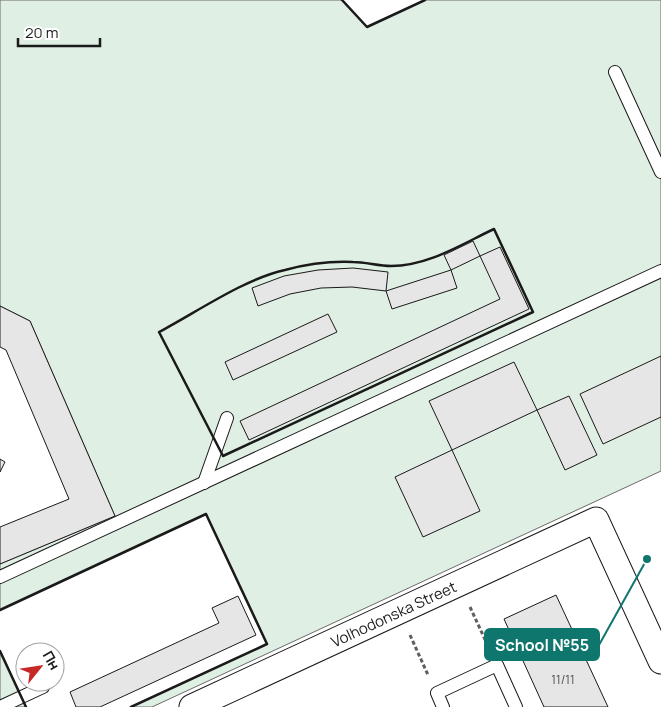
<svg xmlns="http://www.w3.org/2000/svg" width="661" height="707" viewBox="0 0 661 707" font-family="Manrope,sans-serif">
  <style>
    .green { fill: #e0efe3; stroke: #6a6a6a }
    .building { fill: #e6e6e6; stroke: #1a1a1a }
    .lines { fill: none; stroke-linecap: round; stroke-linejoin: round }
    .lane-casing { stroke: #1a1a1a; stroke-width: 14 }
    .street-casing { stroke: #1a1a1a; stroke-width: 27 }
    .path { stroke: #5f5f5f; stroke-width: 3; stroke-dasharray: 4 2.5; stroke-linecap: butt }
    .lane { stroke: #fff; stroke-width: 12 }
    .street { stroke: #fff; stroke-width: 25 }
    .wall { stroke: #1a1a1a; stroke-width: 2.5 }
    .labels { text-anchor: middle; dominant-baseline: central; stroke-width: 4; stroke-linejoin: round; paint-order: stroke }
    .number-label { font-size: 12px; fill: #4d4d4d }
    .street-label { font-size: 15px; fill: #1a1a1a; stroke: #fff }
    .leader { fill: none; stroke: #0f766e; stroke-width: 2 }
    .callout-dot { fill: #0f766e; stroke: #fff; stroke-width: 2 }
    .callout { fill: #0f766e; stroke: #0f766e; stroke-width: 2 }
    .callout-label { font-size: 16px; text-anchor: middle; font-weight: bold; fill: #fff }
  </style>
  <rect width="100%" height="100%" fill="#fff"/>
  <!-- green -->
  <g class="green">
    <path d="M0,0h342l25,27 58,-27h236v471l-509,236h-21l136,-63 -61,-130 -206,96v-46l115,-48 -85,-195 -30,-15z"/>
    <path d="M0,651l26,56h-26z"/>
  </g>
  <!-- building -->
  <g class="building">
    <path d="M473,241l7,15 -29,14 -7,-15z"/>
    <path d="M500,247l29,62 -280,131 -9,-19 260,-122 -20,-43z"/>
    <path d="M353,268l35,4 -2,19 -34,-4 -31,1 -31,6 -32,12 -6,-18 32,-12 34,-6z"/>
    <path d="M451,270l6,18 -65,21 -6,-18z"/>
    <path d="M0,306l30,15 85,195 -115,48v-37l69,-28 -63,-149 -6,-3z"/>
    <path d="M328,314l9,18 -104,48 -8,-18z"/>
    <path d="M661,356v61l-58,27 -23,-50z"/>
    <path d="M514,362l23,48 -85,40 -23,-49z"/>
    <path d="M569,396l28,59 -32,15 -28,-60z"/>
    <path d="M452,450l28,61 -57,26 -28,-60z"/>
    <path d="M0,459l5,3 -5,10z"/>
    <path d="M556,595l52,112h-64l-40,-88z"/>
    <path d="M238,596l18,39 -156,72h-24l-6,-15 149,-69 -7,-15z"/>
  </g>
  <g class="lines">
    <defs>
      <g id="lane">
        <path d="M615,72l46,100"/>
        <path d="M204,483l23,-65"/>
        <path d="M0,577l661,-306"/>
        <path d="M0,707l43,-20"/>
        <path d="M443,707l-6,-14 60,-28 19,42"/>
      </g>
      <g id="street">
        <path id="s1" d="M192,707l404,-187 65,141"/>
      </g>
    </defs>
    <!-- lane casing -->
    <use href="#lane" class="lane-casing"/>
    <!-- street casing -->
    <use href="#street" class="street-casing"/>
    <!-- path -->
    <g class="path">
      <path d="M470,607l18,39"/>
      <path d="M410,635l18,40"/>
    </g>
    <!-- lane -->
    <use href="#lane" class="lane"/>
    <!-- street -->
    <use href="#street" class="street"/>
    <!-- wall -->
    <g class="wall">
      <path d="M342,0l25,27 58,-27"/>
      <path d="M494,229l39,83 -310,144 -64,-124c38,-20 85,-53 126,-62 22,-6 45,-9 68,-8 13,0 25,4 38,4 37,0 71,-22 103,-37z"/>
      <path d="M0,610l206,-96 61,130 -136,63"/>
      <path d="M0,651l26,56"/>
    </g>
  </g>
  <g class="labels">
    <!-- number labels -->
    <g class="number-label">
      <text x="563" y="679">11/11</text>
    </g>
    <!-- street labels -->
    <g class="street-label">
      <text stroke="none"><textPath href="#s1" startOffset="222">Volhodonska Street</textPath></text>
    </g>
  </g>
  <!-- callouts -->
  <path class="leader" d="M647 559L599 645"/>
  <circle class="callout-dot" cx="647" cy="559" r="5"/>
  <rect class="callout" x="485" y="629" width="114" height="31" rx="5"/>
  <g class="callout-label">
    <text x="542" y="651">School №55</text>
  </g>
  <!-- north arrow -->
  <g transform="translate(40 667) rotate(60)"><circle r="24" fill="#ffffff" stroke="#a3a3a3"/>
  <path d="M0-4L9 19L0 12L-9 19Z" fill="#c62828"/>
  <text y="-8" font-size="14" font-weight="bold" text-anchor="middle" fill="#1a1a1a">Пн</text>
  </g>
  <!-- scale -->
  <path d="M18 38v8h82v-8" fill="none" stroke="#1a1a1a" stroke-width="2.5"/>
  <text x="25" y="38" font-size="15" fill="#1a1a1a" stroke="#ffffff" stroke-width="4" paint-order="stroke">20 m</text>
</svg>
